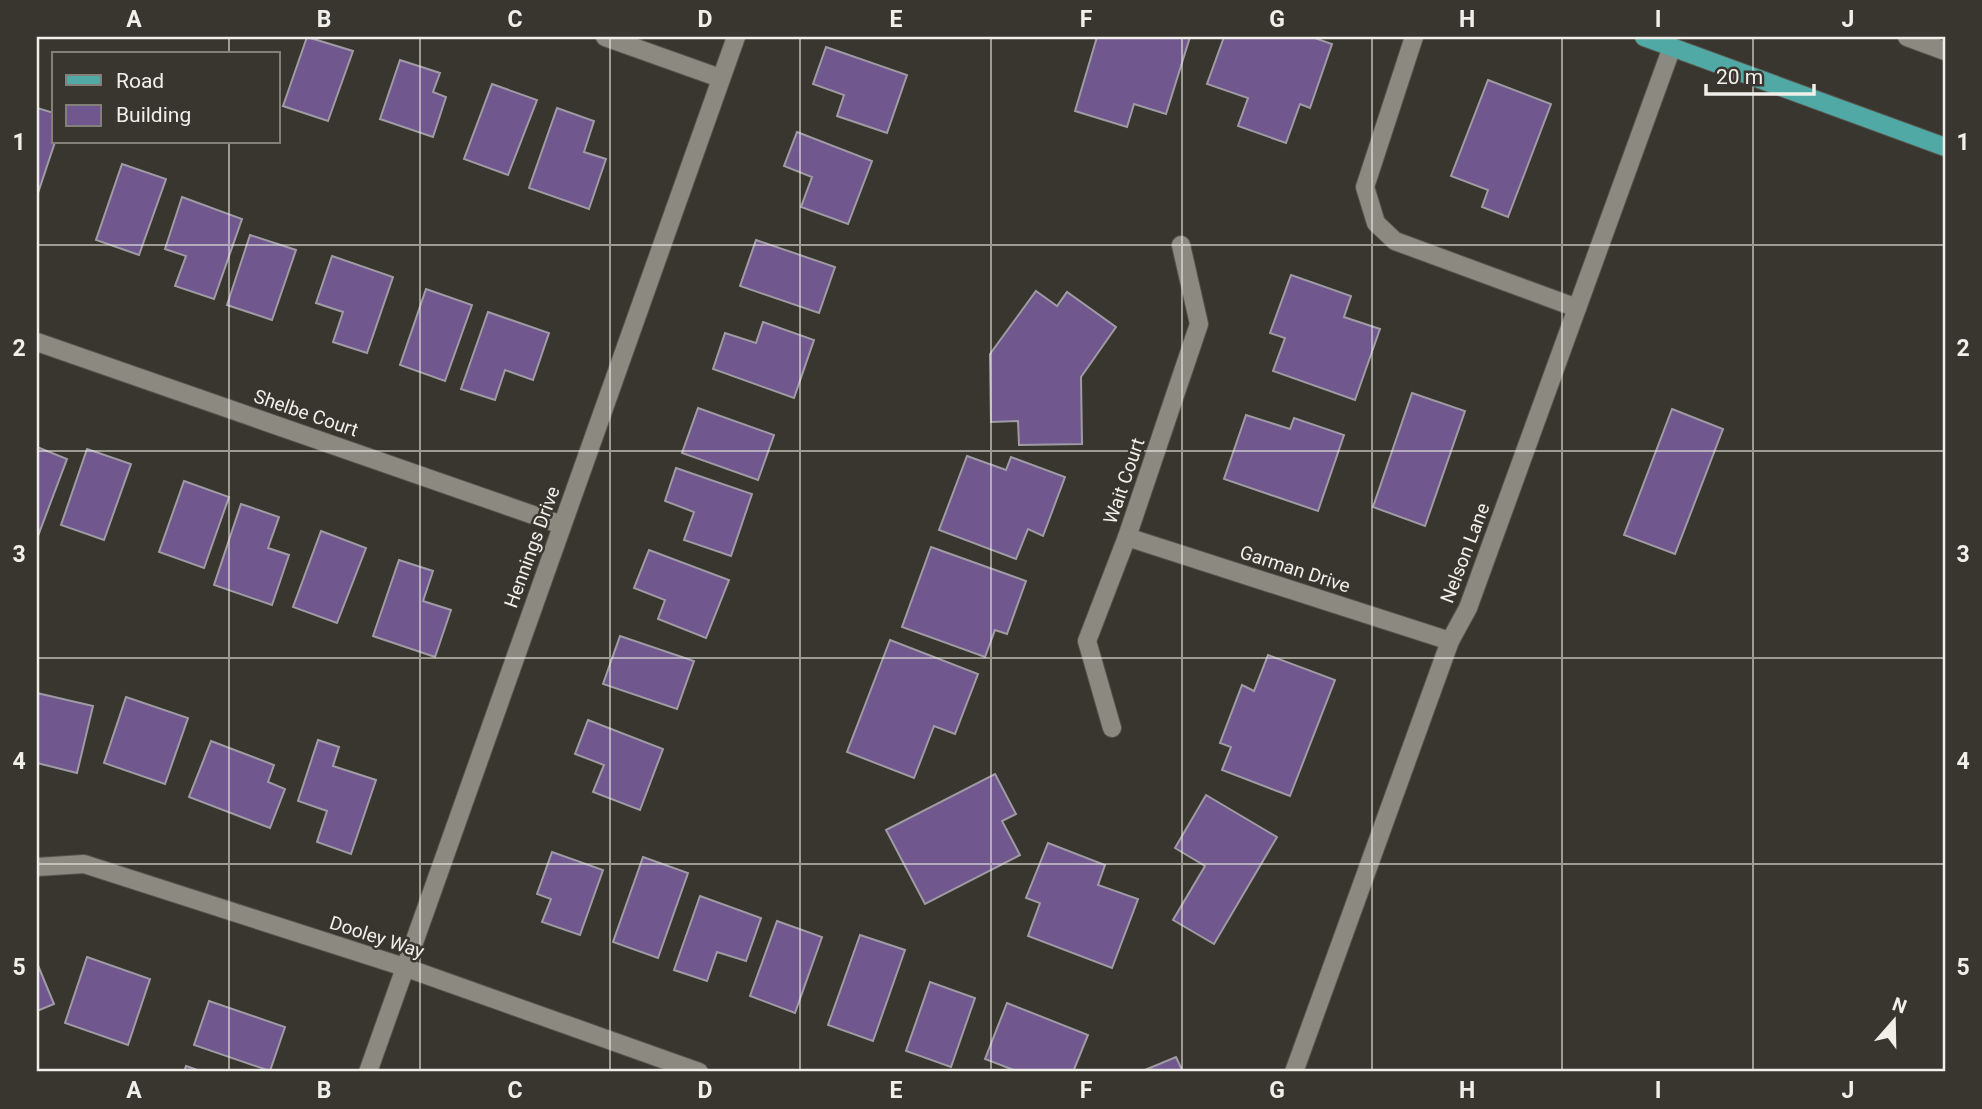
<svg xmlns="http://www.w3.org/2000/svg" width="1982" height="1109" viewBox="0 0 1982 1109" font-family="Roboto,sans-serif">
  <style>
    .building { fill: #70578d; stroke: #9f9ba4; stroke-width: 2 }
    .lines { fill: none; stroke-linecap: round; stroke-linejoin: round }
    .service-casing { stroke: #56544d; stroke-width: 20 }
    .minor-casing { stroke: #56544d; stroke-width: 20 }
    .primary-casing { stroke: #56544d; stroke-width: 20 }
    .service { stroke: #8c8a80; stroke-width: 18 }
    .minor { stroke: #8c8a80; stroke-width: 18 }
    .primary { stroke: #50a9a5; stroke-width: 18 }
    .grid { fill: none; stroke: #f0efea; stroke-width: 2; stroke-opacity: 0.55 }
    .labels { text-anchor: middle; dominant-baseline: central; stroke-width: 5; stroke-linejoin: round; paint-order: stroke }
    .street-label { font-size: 19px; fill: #f0efea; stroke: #38362e }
    .neatline { fill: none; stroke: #f0efea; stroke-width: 2.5 }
    .grid-label { font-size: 23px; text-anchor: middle; font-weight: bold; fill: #f0efea }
  </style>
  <rect width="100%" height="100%" fill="#38362e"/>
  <!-- building -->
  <g class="building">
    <path d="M307,37l46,14 -25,70 -45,-15z"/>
    <path d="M1097,37h93l-24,77 -32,-10 -7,23 -52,-16z"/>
    <path d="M1224,37h88l20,7 -22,64 -10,-4 -14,39 -48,-17 10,-28 -41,-14z"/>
    <path d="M826,47l81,28 -20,58 -50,-17 7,-21 -31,-11z"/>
    <path d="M400,60l40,13 -7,19 13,5 -13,40 -53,-18z"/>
    <path d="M1488,80l63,24 -43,113 -26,-10 6,-17 -37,-14z"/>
    <path d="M492,84l45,16 -29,75 -44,-16z"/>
    <path d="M37,108l17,5 1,29 -17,51z"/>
    <path d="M557,108l37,13 -10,31 22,7 -17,50 -60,-21z"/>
    <path d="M797,132l75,29 -24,63 -47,-17 11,-30 -28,-11z"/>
    <path d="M122,164l44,15 -27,76 -43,-15z"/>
    <path d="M182,197l60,22 -28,80 -39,-13 11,-30 -21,-7z"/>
    <path d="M250,235l46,15 -24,70 -45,-15z"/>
    <path d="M756,240l79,27 -16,46 -79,-27z"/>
    <path d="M332,256l61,21 -26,76 -34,-11 10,-30 -27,-9z"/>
    <path d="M1291,275l60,21 -7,21 36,12 -25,71 -82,-29 12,-33 -15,-5z"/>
    <path d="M426,289l46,16 -27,76 -45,-16z"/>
    <path d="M1036,291l21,15 10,-14 49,35 -35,50 1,67 -63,1 -1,-24 -27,1 -1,-68z"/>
    <path d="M488,312l61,21 -16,47 -28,-10 -10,30 -34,-11z"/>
    <path d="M763,322l51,18 -20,58 -81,-29 12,-36 31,10z"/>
    <path d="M1412,393l53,18 -40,115 -52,-19z"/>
    <path d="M698,408l76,27 -16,45 -76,-27z"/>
    <path d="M1672,409l51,20 -48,125 -51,-19z"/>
    <path d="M1246,415l44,14 4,-11 50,17 -26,76 -94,-32z"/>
    <path d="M37,447l30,12 -29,77h-1z"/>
    <path d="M87,449l44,15 -27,76 -43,-15z"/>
    <path d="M967,456l39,14 5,-13 54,20 -22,59 -15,-7 -12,30 -77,-29z"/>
    <path d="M676,468l76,26 -21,62 -47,-16 10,-28 -29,-11z"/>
    <path d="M184,481l45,16 -25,71 -45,-16z"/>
    <path d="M241,504l38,13 -11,31 21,7 -17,50 -58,-20z"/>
    <path d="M321,531l45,17 -29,75 -44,-16z"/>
    <path d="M931,547l95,34 -19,53 -12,-4 -10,27 -83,-30z"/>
    <path d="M649,550l80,30 -23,58 -48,-19 7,-19 -31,-12z"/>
    <path d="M399,560l34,11 -10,30 28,9 -16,47 -62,-21z"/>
    <path d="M620,636l74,25 -17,48 -74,-25z"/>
    <path d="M890,640l88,34 -23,60 -21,-8 -20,52 -67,-26z"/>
    <path d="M1268,655l67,25 -45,116 -68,-26 9,-23 -11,-4 22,-58 12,6z"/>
    <path d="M37,693l56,13 -16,67 -40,-10z"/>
    <path d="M126,697l62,21 -23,66 -61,-21z"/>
    <path d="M588,720l75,29 -23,61 -47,-18 11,-27 -29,-11z"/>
    <path d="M318,740l21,7 -6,19 43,14 -25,74 -34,-12 10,-31 -29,-10z"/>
    <path d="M211,741l63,24 -6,17 17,7 -15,39 -81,-31z"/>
    <path d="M995,774l21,40 -14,7 18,34 -95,49 -39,-74z"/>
    <path d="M1206,795l71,42 -63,107 -41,-24 32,-54 -30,-18z"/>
    <path d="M1048,843l57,22 -7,20 40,14 -26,69 -84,-32 12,-33 -14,-5z"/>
    <path d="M552,852l51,18 -23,65 -38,-13 9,-23 -14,-5z"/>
    <path d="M643,857l45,16 -30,85 -45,-16z"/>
    <path d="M700,896l61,22 -15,43 -29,-9 -10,29 -33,-11z"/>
    <path d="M777,921l45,16 -27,76 -45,-17z"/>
    <path d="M860,935l45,15 -32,91 -45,-16z"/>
    <path d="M87,957l63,22 -22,66 -63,-22z"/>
    <path d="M37,963l17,41 -17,7z"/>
    <path d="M930,982l45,16 -24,69 -45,-16z"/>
    <path d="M209,1001l76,26 -15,44 -76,-26z"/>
    <path d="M1007,1003l81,32 -15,37h-54l-34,-13z"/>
    <path d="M1176,1057l7,15h-43z"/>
    <path d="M186,1066l17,6h-19z"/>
  </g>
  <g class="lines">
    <defs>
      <g id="service">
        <path d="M1414,37l-49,150 11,36 19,18 182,67"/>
        <path d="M1907,37l38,14"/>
      </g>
      <g id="minor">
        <path d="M605,37l115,41"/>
        <path d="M37,342l525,183"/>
        <path d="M1127,537l323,104"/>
        <path d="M1112,728l-25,-87 40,-104 72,-213 -18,-79"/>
        <path d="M37,867l47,-3 320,103 295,105"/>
        <path d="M368,1072l368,-1035"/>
        <path d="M1294,1072l156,-431 18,-33 204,-561"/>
      </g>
      <path id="primary" d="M1644,37l301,110"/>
    </defs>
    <!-- service casing -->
    <use href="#service" class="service-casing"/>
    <!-- minor casing -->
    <use href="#minor" class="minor-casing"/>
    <!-- primary casing -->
    <use href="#primary" class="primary-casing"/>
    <!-- service -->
    <use href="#service" class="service"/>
    <!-- minor -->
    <use href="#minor" class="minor"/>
    <!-- primary -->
    <use href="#primary" class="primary"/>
  </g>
  <!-- grid -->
  <path class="grid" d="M229,37v17M420,37v1035M610,37v1035M800,37v1035M991,37v1035M1182,37v1035M1372,37v1035M1562,37v1035M1753,37v1035M229,142v930M37,245h1908M37,451h1908M37,658h1908M37,864h1908"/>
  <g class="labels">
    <!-- street labels -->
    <g class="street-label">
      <text transform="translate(306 413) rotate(19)">Shelbe Court</text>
      <text transform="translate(1124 481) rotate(-71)">Wait Court</text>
      <text transform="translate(532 547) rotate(-70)">Hennings Drive</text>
      <text transform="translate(1465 553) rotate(-69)">Nelson Lane</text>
      <text transform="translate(1295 569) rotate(18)">Garman Drive</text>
      <text transform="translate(377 937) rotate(18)">Dooley Way</text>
    </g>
  </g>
  <!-- border -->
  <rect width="1982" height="1109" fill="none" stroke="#38362e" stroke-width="77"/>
  <!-- legend -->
  <rect x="52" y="52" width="228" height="91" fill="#38362e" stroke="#828079" stroke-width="2"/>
  <rect x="66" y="75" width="35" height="10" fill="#50a9a5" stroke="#828079" stroke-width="2"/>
  <text x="116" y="88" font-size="21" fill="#f0efea">Road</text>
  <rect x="66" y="105" width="35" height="21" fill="#70578d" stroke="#828079" stroke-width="2"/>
  <text x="116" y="122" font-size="21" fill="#f0efea">Building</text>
  <!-- north arrow -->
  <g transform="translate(1894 1021) rotate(20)" stroke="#38362e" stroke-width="5" paint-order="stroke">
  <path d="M0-5L12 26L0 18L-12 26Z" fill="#f0efea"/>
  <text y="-10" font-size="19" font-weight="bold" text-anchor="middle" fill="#f0efea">N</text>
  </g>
  <!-- scale -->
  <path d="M1706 84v10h108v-10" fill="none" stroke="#f0efea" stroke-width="3.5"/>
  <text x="1716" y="84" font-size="21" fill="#f0efea" stroke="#38362e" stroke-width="5" paint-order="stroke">20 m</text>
  <rect x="38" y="38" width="1906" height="1032" class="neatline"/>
  <g class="grid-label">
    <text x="134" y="27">A</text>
    <text x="324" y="27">B</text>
    <text x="515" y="27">C</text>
    <text x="705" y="27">D</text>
    <text x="896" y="27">E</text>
    <text x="1086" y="27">F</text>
    <text x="1277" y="27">G</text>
    <text x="1467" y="27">H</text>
    <text x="1658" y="27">I</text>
    <text x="1848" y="27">J</text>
    <text x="19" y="150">1</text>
    <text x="1963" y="150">1</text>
    <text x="19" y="356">2</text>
    <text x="1963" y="356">2</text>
    <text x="19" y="562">3</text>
    <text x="1963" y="562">3</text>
    <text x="19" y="769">4</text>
    <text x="1963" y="769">4</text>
    <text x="19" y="975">5</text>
    <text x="1963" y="975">5</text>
    <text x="134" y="1098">A</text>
    <text x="324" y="1098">B</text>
    <text x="515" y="1098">C</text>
    <text x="705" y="1098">D</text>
    <text x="896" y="1098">E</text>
    <text x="1086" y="1098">F</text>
    <text x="1277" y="1098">G</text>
    <text x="1467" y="1098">H</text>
    <text x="1658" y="1098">I</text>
    <text x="1848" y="1098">J</text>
  </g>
</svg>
